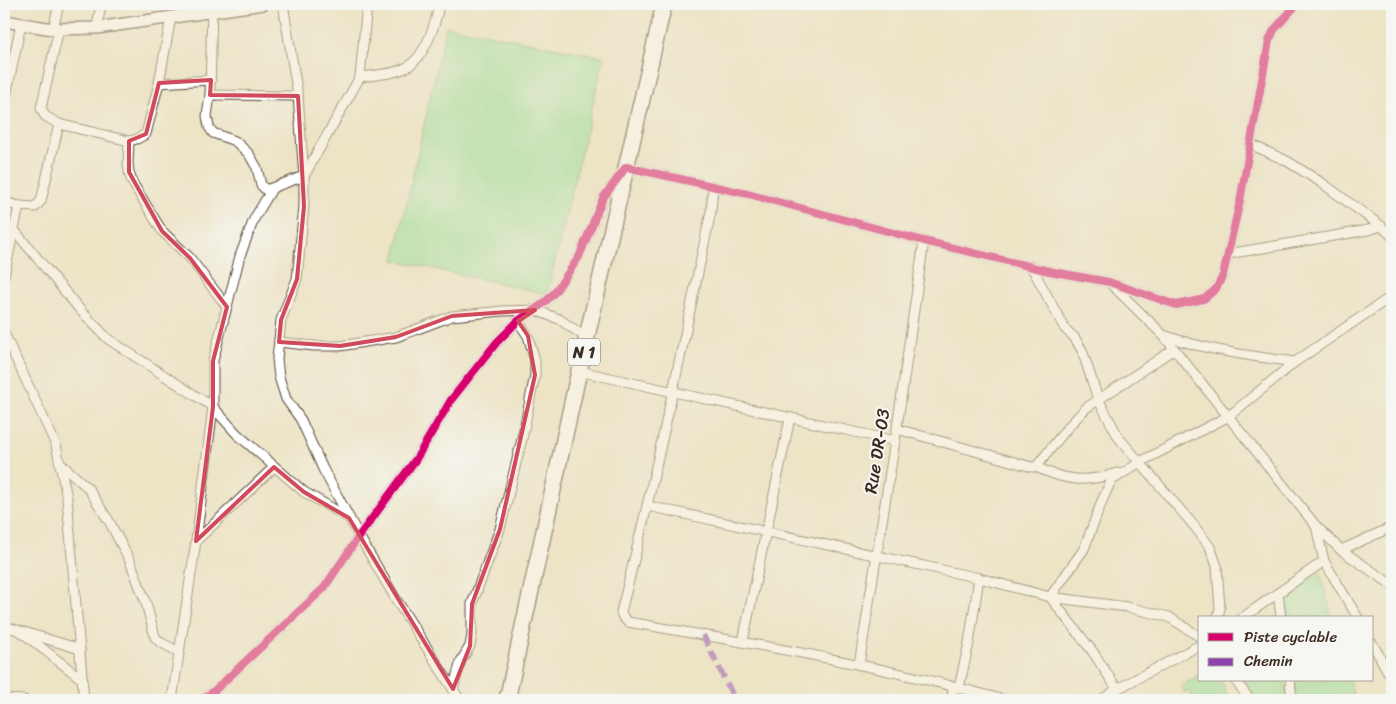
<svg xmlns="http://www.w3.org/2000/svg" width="1396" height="704" viewBox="0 0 1396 704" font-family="Sriracha,sans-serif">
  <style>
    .green { fill: #94e09d; stroke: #68855e }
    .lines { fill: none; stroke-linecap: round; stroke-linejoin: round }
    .street-casing { stroke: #564637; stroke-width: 11 }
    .secondary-casing { stroke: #564637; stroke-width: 14 }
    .highway-casing { stroke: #564637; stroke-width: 18 }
    .street { stroke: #fff; stroke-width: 9 }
    .secondary { stroke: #fff; stroke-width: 11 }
    .highway { stroke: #fff; stroke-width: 15 }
    .quiet { stroke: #8e44ad; stroke-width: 6; stroke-dasharray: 12 6; stroke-linecap: butt }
    .cycleway-casing { stroke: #f6f6f2; stroke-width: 11 }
    .cycleway { stroke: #d6006c; stroke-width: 8 }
    .marked { fill: none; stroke: #d1495b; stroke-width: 4; stroke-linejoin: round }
    .labels { text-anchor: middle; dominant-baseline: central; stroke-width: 4; stroke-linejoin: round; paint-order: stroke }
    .shield { fill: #f6f6f2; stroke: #73675e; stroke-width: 1 }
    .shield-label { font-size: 16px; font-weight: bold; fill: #3b2a1e }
    .street-label { font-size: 18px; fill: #3b2a1e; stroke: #f6f6f2 }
  </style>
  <rect width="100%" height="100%" fill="#f6f6f2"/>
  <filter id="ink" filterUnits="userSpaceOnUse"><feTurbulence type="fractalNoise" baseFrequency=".02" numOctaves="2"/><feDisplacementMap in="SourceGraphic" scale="10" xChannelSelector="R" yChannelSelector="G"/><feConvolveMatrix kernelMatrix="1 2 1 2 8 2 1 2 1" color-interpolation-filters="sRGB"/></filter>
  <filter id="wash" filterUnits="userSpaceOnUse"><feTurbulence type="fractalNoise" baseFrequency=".0096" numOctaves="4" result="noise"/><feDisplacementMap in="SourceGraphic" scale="20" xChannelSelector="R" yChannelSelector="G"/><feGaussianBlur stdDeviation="1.12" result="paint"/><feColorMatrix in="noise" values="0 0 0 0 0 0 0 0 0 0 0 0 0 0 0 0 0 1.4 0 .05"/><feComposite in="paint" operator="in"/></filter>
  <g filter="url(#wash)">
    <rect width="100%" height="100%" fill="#ede4c6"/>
    <!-- green -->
    <g class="green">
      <path d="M446,26l158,31 -57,237 -153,-34z"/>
      <path d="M1320,572l12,46h-46l-3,-23z"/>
      <path d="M1200,674v6h21l9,20h-36l-6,-9 -5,1 -2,-6z"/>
      <path d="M1241,680h44l2,20h-28z"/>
      <path d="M1294,680h55l6,20h-58z"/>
    </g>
  </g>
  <g filter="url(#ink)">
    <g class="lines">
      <defs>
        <g id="street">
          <path d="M212,4l-2,91 -3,21 2,11 4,6 22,8 14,13 8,14 4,17 5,5 38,-14 56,-99 7,-73"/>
          <path d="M283,4l15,92 6,80v30l-7,73 -16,41 -4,39 2,18 7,22 15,21 22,49 36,67 38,65 63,99"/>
          <path d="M97,28l4,-24"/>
          <path d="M53,29l6,-25"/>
          <path d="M59,29l-18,79 4,8 14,8 70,17 8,-2 9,-5 13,-51 12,-66"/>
          <path d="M360,77c14,-2 30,-2 43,-8 21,-8 33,-45 36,-65"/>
          <path d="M159,83l52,-3"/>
          <path d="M210,95l88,1"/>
          <path d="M4,106l17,-82"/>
          <path d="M129,141l-1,22 1,9 3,10 30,49 28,27 37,49"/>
          <path d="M1250,144l37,17 35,22 59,43"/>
          <path d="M713,186l-2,25c-28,134 -56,268 -90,401l2,5 5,5c126,22 253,43 376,78"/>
          <path d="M4,202l15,4 16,1 6,-6 18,-77"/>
          <path d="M14,230l67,81 27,28 105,68 24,27 67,58 45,26"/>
          <path d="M1228,254l140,-24 13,-4 11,10"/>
          <path d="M1031,266l34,63 9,8 8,13 16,49 21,39 76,89 15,20 7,19 3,43 -3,9"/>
          <path d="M4,276l15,-70"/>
          <path d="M1111,284l52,51 153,191 25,24 51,35"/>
          <path d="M4,333l52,112 11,53 17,202"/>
          <path d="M1163,335c42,15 87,21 132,27"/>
          <path d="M279,342l35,4h26l56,-9 56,-21 50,-5 33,-1 24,9 28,19"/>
          <path d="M579,371l316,70"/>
          <path d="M897,429l135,38h4c30,14 49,16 81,6"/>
          <path d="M60,463l28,25 21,33 21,40 16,42 9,34 5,5 19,10"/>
          <path d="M1036,467l32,-40 18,-19 88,-59"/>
          <path d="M648,506l331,72 71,19 77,10 42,10 31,20"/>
          <path d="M1316,526l8,35 34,57"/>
          <path d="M196,541l78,-74"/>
          <path d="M1341,550l51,-23"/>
          <path d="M1278,593l3,25"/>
          <path d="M1242,618l82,-57"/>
          <path d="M4,626l76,23"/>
          <path d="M20,631l63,49"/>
          <path d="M743,641l47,-223"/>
          <path d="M1372,643l20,36"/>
          <path d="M859,665l36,-224 29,-200"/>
          <path d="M1235,680l15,20"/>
          <path d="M1290,680l2,20"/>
          <path d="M959,687l10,-44 10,-65"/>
          <path d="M453,689l8,-28 9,-15 2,-11v-31l28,-75 22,-90 13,-64v-15l-7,-24 -10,-15"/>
          <path d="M1117,689l-24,-37 -43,-55 34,-48 18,-48 9,-20 29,-19 89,-46 66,-54 97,-66"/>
          <path d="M4,699l20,1"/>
          <path d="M172,700l24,-159 17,-134v-46l27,-105 14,-37 18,-30"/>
          <path d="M202,700l12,-9 110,-103 35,-52 57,-77 35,-59 46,-58 21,-21 26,-18 11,-11 24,-35 24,-59 23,-31 122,27 176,47 125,30 60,11 67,23 28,-6 12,-10 7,-14 17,-74 29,-160 5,-11 23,-26"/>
          <path d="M951,700l3,-14"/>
          <path d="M1102,700l15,-11 83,-44"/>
        </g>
        <path id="secondary" d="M4,21l49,8 44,-1 166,-24"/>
        <path id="highway" d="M507,700l72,-329 85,-367"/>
      </defs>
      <!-- street casing -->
      <use href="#street" class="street-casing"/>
      <!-- secondary casing -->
      <use href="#secondary" class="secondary-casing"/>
      <!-- highway casing -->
      <use href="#highway" class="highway-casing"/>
      <!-- street -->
      <use href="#street" class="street"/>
      <!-- secondary -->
      <use href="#secondary" class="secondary"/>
      <!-- highway -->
      <use href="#highway" class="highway"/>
      <!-- quiet -->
      <path class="quiet" d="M703,635l32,65"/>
      <defs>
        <path id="cycleway" d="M202,700l12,-9 110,-103 35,-52 57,-77 35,-59 46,-58 21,-21 26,-18 11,-11 24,-35 24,-59 23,-31 122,27 176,47 125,30 60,11 67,23 28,-6 12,-10 7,-14 17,-74 29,-160 5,-11 23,-26"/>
      </defs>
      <!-- cycleway casing -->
      <use href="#cycleway" class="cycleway-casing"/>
      <!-- cycleway -->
      <use href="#cycleway" class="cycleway"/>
    </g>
  </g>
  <!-- marked area -->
  <path d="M0 0H1396V704H0ZM211,80l-1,15 88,1 6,110 -7,73 -16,41 -2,22 61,4 56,-9 56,-21 83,-6 -17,11 10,15 7,39 -35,154 -28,75 -2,42 -17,43 -104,-171 -45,-26 -30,-25 -78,74 17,-134v-46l14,-54 -37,-49 -28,-27 -33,-59v-31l17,-7 13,-51z" fill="#ede4c6" fill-opacity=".55" fill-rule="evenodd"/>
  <path class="marked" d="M211,80l-1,15 88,1 6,110 -7,73 -16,41 -2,22 61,4 56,-9 56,-21 83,-6 -17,11 10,15 7,39 -35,154 -28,75 -2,42 -17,43 -104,-171 -45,-26 -30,-25 -78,74 17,-134v-46l14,-54 -37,-49 -28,-27 -33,-59v-31l17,-7 13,-51z"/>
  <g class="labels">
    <!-- shield labels -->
    <rect class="shield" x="568" y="338.5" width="32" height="27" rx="4"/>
    <g class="shield-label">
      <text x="584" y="352">N 1</text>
    </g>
    <!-- street labels -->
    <g class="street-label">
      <text transform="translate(877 451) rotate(-81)">Rue DR-03</text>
    </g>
  </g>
  <!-- margin -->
  <rect width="1396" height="704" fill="none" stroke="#f6f6f2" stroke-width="20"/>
  <!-- legend -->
  <rect x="1198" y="616" width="175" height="65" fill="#f6f6f2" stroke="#aba49d"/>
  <rect x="1208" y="633" width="25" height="8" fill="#d6006c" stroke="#aba49d"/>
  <text x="1244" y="642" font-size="15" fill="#3b2a1e">Piste cyclable</text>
  <rect x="1208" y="658" width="25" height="8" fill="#8e44ad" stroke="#aba49d"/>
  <text x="1244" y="666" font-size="15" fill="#3b2a1e">Chemin</text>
</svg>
